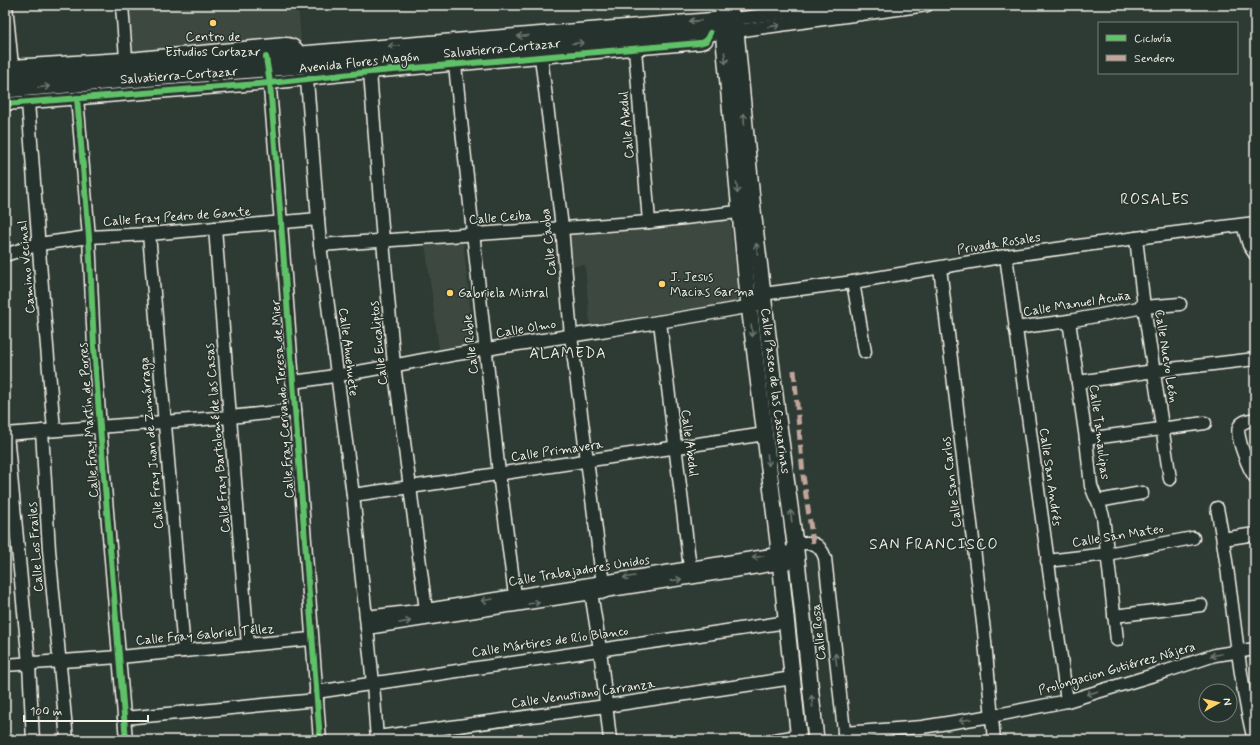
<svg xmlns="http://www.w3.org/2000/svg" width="1260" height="745" viewBox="0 0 1260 745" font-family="Mynerve,sans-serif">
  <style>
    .built { fill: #3c4841 }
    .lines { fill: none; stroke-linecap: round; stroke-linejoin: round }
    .minor-casing { stroke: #f4f1e8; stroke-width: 15 }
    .major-casing { stroke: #f4f1e8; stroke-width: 18 }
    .minor { stroke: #26332d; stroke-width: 12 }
    .major { stroke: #26332d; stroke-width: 15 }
    .quiet { stroke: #c0a59a; stroke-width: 5; stroke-dasharray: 10 5; stroke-linecap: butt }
    .cycleway-casing { stroke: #26332d; stroke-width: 8 }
    .cycleway { stroke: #61c268; stroke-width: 6 }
    .oneway { stroke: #6e766e }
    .poi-dot { fill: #ffd166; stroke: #26332d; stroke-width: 1.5 }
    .labels { text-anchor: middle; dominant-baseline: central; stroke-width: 3; stroke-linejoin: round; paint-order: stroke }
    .poi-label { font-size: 13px; fill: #f4f1e8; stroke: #26332d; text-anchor: start }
    .street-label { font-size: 13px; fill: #f4f1e8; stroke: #26332d }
    .quarter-label { font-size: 15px; letter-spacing: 1px; fill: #f4f1e8; stroke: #26332d }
  </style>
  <rect width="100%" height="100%" fill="#2e3b34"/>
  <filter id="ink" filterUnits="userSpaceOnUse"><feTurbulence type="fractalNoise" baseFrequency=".025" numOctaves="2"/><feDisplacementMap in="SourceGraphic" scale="8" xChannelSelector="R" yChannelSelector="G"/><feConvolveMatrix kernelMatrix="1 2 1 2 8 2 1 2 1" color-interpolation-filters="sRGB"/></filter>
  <g filter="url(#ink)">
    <!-- built -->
    <g class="built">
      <path d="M125,5h173l3,35 -170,13z"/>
      <path d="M730,220l9,82 -149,22 -5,-59 -14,1 -4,-33z"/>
      <path d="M463,241l11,102 -35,6 -14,-106z"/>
    </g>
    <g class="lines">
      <defs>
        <g id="minor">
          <path d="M6,5l6,61"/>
          <path d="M122,5l4,53"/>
          <path d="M734,19l111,-14"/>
          <path d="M736,31l191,-26"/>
          <path d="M635,49l14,173"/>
          <path d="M541,57l21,170 9,109 33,256"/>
          <path d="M455,65l44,409 16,121"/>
          <path d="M370,72l13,169 11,124 32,245"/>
          <path d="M269,76l12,147 39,517"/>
          <path d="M13,78l-1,-12 126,-8 147,-14c11,0 15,7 17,17"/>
          <path d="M307,80l13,165 33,250 20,188 4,57"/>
          <path d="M77,98l12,139 5,109 6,81 26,313"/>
          <path d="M28,102l12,161 14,167"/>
          <path d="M5,104l265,-21 100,-11 330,-29 6,-2 4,-8"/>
          <path d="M1243,225l6,20 6,9"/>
          <path d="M215,228l33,417"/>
          <path d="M149,234l35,417"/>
          <path d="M1136,238l8,69 26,172"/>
          <path d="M320,245l329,-23 98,-11"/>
          <path d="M5,255l34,-11 50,-7 60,-3 169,-15"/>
          <path d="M1006,256l61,445"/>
          <path d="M940,268l44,363 10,109"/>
          <path d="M853,282l12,70"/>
          <path d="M755,295l98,-13 153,-26 130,-18 119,-15"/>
          <path d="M1069,321l17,118 5,47 4,10 3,5 5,15 14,124"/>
          <path d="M660,322l30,246"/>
          <path d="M1015,328l54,-7 75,-14 36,-3"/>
          <path d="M292,382c66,-8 130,-23 195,-33 90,-15 180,-27 270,-44"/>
          <path d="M1078,382l76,-11 101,-12"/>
          <path d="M1255,419c-6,1 -13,2 -16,8 -4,8 10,43 16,50"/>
          <path d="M42,431l7,119 18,190"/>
          <path d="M5,434l225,-17 65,-7"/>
          <path d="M7,434l22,230 4,76"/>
          <path d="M1086,439l119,-16"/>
          <path d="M353,495l57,-8 355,-53"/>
          <path d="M1098,501l44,-8"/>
          <path d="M1217,508c16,77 18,156 37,232"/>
          <path d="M1223,539l32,-5"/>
          <path d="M795,544c16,-2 24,-3 30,14l20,182"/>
          <path d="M1047,561l60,-7 86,-16"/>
          <path d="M590,586l10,63 10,91"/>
          <path d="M1114,616l87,-11"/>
          <path d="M366,617l60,-7 370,-59"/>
          <path d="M367,628l430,-67"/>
          <path d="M5,665l114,-8 192,-18"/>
          <path d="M316,692l471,-70"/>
          <path d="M124,718l193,-18"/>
          <path d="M844,733l78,-6 70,-11 75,-15 100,-30 48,-16 40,-6"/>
          <path d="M377,737l229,-31 187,-28"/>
          <path d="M774,740l25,-4"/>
        </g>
        <g id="major">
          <path d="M724,5l-2,15 26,277 30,245 21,198"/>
          <path d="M727,5l7,14 2,12 17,179 24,201 19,140 20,189"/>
          <path d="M5,78l726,-59"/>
          <path d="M5,90l727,-59"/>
        </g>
      </defs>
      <!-- minor casing -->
      <use href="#minor" class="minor-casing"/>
      <!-- major casing -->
      <use href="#major" class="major-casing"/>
      <!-- minor -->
      <use href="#minor" class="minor"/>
      <!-- major -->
      <use href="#major" class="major"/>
      <!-- quiet -->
      <path class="quiet" d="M794,370l9,105 10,68"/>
      <defs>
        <g id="cycleway">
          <path d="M266,57l4,26 11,140 39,517"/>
          <path d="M77,98l12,139 5,109 6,81 26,313"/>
          <path d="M5,104l265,-21 100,-11 330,-29 6,-2 4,-8"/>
        </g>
      </defs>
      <!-- cycleway casing -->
      <use href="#cycleway" class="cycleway-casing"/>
      <!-- cycleway -->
      <use href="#cycleway" class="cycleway"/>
    </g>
    <!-- one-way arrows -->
    <defs><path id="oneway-shaft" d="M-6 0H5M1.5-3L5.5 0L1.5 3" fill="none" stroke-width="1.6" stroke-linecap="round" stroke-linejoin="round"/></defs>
    <g class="oneway">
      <use href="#oneway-shaft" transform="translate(695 21) rotate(176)"/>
      <use href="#oneway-shaft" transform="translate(774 26) rotate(-8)"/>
      <use href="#oneway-shaft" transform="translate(523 36) rotate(175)"/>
      <use href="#oneway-shaft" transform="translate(578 43) rotate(-5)"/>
      <use href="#oneway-shaft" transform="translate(394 46) rotate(175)"/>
      <use href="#oneway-shaft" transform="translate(725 58) rotate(85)"/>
      <use href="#oneway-shaft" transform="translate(44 87) rotate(-5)"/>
      <use href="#oneway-shaft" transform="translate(744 119) rotate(-95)"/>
      <use href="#oneway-shaft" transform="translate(737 188) rotate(85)"/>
      <use href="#oneway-shaft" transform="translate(757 249) rotate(-97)"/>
      <use href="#oneway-shaft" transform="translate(752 331) rotate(83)"/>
      <use href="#oneway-shaft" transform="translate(768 460) rotate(83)"/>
      <use href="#oneway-shaft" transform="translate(791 516) rotate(-98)"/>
      <use href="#oneway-shaft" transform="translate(758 557) rotate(171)"/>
      <use href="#oneway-shaft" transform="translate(629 577) rotate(171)"/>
      <use href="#oneway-shaft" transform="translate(676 580) rotate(-9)"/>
      <use href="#oneway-shaft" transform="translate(487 600) rotate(171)"/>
      <use href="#oneway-shaft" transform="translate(534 603) rotate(-9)"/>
      <use href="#oneway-shaft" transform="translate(405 622) rotate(-9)"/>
      <use href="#oneway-shaft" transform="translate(1216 655) rotate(168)"/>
      <use href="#oneway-shaft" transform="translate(836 659) rotate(-96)"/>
      <use href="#oneway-shaft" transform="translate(1092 693) rotate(164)"/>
      <use href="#oneway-shaft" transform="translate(812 701) rotate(-96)"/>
      <use href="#oneway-shaft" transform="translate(965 720) rotate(171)"/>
    </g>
  </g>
  <!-- markers -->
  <g class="poi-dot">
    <circle cx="213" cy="23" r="4"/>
    <circle cx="662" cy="284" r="4"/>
    <circle cx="450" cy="293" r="4"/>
  </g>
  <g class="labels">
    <!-- poi labels -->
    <g class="poi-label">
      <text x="213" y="37" text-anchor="middle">Centro de<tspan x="213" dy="15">Estudios Cortazar</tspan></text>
      <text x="670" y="277">J. Jesus<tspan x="670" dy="15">Macias Garma</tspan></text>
      <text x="458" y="293">Gabriela Mistral</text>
    </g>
    <!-- street labels -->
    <g class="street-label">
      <text transform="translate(502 49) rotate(-5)">Salvatierra-Cortazar</text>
      <text transform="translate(359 63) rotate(-6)">Avenida Flores Magón</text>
      <text transform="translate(179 76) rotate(-4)">Salvatierra-Cortazar</text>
      <text transform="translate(627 125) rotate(-95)">Calle Abedul</text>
      <text transform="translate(177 217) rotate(-4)">Calle Fray Pedro de Gante</text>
      <text transform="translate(500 218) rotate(-4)">Calle Ceiba</text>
      <text transform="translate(549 242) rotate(-96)">Calle Caoba</text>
      <text transform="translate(999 244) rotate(-9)">Privada Rosales</text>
      <text transform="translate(27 267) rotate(-95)">Camino Vecinal</text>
      <text transform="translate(1077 304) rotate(-9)">Calle Manuel Acuña</text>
      <text transform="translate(526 329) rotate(-9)">Calle Olmo</text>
      <text transform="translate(379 343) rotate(-96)">Calle Eucaliptos</text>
      <text transform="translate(471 344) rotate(-96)">Calle Roble</text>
      <text transform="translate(348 352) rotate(83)">Calle Ahuehuete</text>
      <text transform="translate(1166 356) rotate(81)">Calle Nuevo León</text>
      <text transform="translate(775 391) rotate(83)">Calle Paseo de las Casuarinas</text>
      <text transform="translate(283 399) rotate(-94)">Calle Fray Cervando Teresa de Mier</text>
      <text transform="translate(89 420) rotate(-94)">Calle Fray Martín de Porres</text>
      <text transform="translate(1099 432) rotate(83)">Calle Tamaulipas</text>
      <text transform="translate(218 438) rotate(-95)">Calle Fray Bartolomé de las Casas</text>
      <text transform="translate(152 443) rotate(-95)">Calle Fray Juan de Zumárraga</text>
      <text transform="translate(689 443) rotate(83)">Calle Abedul</text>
      <text transform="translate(557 451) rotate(-8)">Calle Primavera</text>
      <text transform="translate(1050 477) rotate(82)">Calle San Andrés</text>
      <text transform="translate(952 482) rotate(-97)">Calle San Carlos</text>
      <text transform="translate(1118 536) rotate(-9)">Calle San Mateo</text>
      <text transform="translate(36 547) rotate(-94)">Calle Los Frailes</text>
      <text transform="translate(579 571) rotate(-9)">Calle Trabajadores Unidos</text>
      <text transform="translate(819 632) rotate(-96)">Calle Rosa</text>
      <text transform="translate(205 635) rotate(-5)">Calle Fray Gabriel Téllez</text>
      <text transform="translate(550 642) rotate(-8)">Calle Mártires de Río Blanco</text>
      <text transform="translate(1117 669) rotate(-16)">Prolongacion Gutiérrez Nájera</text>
      <text transform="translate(583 694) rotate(-8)">Calle Venustiano Carranza</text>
    </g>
    <!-- quarter labels -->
    <g class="quarter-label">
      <text x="1155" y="200">ROSALES</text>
      <text x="568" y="354">ALAMEDA</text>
      <text x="934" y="545">SAN FRANCISCO</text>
    </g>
  </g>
  <!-- margin -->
  <rect width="1260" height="745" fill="none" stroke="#26332d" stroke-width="20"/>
  <rect x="10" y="10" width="1240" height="725" fill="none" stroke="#f4f1e8" stroke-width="1.5" filter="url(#ink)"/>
  <!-- legend -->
  <rect x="1098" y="22" width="140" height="52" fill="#26332d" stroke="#787f78"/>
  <rect x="1106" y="35" width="20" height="6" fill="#61c268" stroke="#787f78"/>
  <text x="1134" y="42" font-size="12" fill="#f4f1e8">Ciclovía</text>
  <rect x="1106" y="55" width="20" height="6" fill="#c0a59a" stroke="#787f78"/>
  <text x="1134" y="62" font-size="12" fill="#f4f1e8">Sendero</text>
  <!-- north arrow -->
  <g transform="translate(1218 703) rotate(82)"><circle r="19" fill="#26332d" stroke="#787f78"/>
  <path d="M0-3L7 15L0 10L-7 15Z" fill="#ffd166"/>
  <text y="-6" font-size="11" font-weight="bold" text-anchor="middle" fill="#f4f1e8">N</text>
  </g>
  <!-- scale -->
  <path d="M24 715v6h124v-6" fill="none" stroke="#f4f1e8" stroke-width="2"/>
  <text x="30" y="715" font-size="12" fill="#f4f1e8" stroke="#26332d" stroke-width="3" paint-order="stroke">100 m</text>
</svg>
